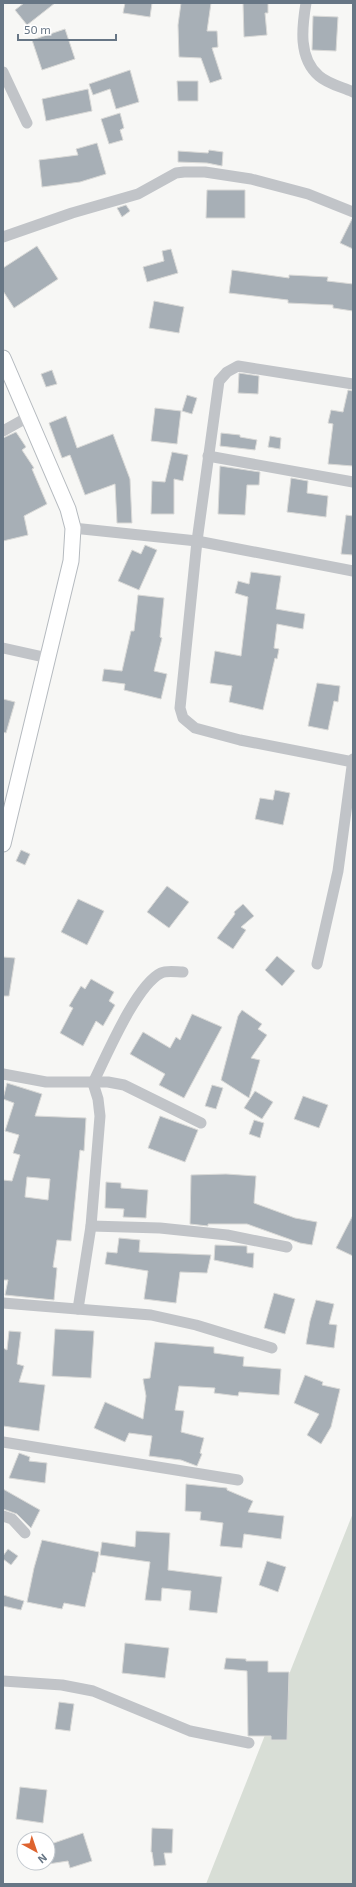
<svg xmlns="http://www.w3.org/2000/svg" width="356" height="1887" viewBox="0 0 356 1887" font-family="'Exo 2',sans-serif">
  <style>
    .green { fill: #d8ded6 }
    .building { fill: #a7afb6; stroke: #d9d9d7; fill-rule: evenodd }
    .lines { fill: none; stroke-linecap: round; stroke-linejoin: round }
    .secondary-casing { stroke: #b5babf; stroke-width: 17 }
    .street { stroke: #c1c4c8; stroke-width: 11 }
    .secondary { stroke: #fff; stroke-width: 15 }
  </style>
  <rect width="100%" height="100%" fill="#f7f7f5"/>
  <!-- green -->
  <path class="green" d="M353,1513v371h-147z"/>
  <!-- building -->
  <g class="building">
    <path d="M24,3h31l-28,22 -12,-15z"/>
    <path d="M125,3h27l-2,14 -27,-4z"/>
    <path d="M181,3h30l-4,28h10l1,16 -6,1 10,31 -12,4 -9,-25 -22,-1 -1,-32z"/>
    <path d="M243,3h25v10h-3l2,22 -23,2z"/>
    <path d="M313,16l25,1 -2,34 -24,-1z"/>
    <path d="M65,29l10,30 -33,11 -10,-30z"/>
    <path d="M130,70l9,32 -23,7 -6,-20 -17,6 -4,-11z"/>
    <path d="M177,81h21v20h-20z"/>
    <path d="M88,89l4,22 -46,10 -4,-22z"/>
    <path d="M120,113l4,15 -4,2 3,10 -14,4 -8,-25z"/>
    <path d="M97,143l9,31 -26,8 -38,5 -3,-27 39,-5 -2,-6z"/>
    <path d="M209,150l14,2 -1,14 -15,-3 -29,-1v-11l30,2z"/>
    <path d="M207,190h38v28h-39z"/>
    <path d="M126,205l4,6 -8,6 -5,-9z"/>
    <path d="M352,219h1v30l-13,-6z"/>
    <path d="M37,246l21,33 -44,29 -11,-17v-23z"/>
    <path d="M171,249l7,24 -31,9 -4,-15 21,-6 -2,-10z"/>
    <path d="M232,270l57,8v-3l39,2 -1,4 26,3v27l-20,-3v-3l-45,-2v-3l-59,-7z"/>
    <path d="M154,301l30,6 -5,26 -30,-5z"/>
    <path d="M52,370l5,14 -11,3 -5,-13z"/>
    <path d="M239,373l20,3 -1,18 -20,-1z"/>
    <path d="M348,390l5,1v75l-25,-2 5,-40 -5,-1 3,-13 12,2z"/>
    <path d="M187,395l10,3 -5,16 -10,-3z"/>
    <path d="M155,408l26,3 -4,33 -26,-3z"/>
    <path d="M66,416l11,32 36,-14 17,45 2,44h-15l-2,-39 -30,11 -15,-40 -8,3 -13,-35z"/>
    <path d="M16,432l10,15 -4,3 12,18 -2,1 15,35 -23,12 4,19 -25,6v-103z"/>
    <path d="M221,433l19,2v2l17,3 -2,10 -35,-4z"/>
    <path d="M270,436l11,2 -1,11 -12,-2z"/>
    <path d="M172,452l16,3 -5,26 -9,-2v35h-23l1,-33 13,1z"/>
    <path d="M220,466l40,6 -1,13h-12l-2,30 -27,-1z"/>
    <path d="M291,478l17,3 -1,12 21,3 -2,21 -39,-5z"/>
    <path d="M346,515l7,1v39l-12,-1z"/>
    <path d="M145,545l12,5 -18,40 -21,-9 14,-31 9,4z"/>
    <path d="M251,572l30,4 -5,33 29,5 -2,15 -26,-5 -3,24 5,1 -2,10 -2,-1 -12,52 -34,-8 3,-16 -22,-3 5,-32 26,5 7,-59 -13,-4 3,-12 11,3z"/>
    <path d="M138,595l26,3 -4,39 2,1 -8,33 13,3 -6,25 -37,-9 1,-6 -23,-3 2,-12 18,2 9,-40h3z"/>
    <path d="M317,683l23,3 -2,16 -4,-1 -6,29 -20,-4z"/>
    <path d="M3,699l12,3 -9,31 -3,-1z"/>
    <path d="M275,790l15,3 -7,32 -28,-6 5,-21 13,2z"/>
    <path d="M21,850l9,4 -5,11 -9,-4z"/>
    <path d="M167,886l22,16 -20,26 -22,-16z"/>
    <path d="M78,899l26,12 -17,34 -26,-13z"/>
    <path d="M243,904l11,12 -13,11 5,3 -13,19 -16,-11 18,-24 -1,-2z"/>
    <path d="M277,956l18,15 -13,15 -17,-16z"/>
    <path d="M3,957l12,1 -6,38h-6z"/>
    <path d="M91,979l23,13 -5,9 6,4 -12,21 -7,-5 -13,25 -23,-13 13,-25 -4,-2 12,-20 4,3z"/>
    <path d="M242,1010l20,14 -4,5 9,6 -16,23 9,2 -11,38 -28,-18 17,-64z"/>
    <path d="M192,1014l30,13 -38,71 -25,-13 6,-11 -35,-20 13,-22 27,16 6,-11 4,3z"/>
    <path d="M7,1083l35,11 -7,22 51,2 -2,33 -4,-1 -9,91 -14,-1 -4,27 4,1 -3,32 -49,-5 3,-15h-5v-100l9,1 8,-26 -7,-2 6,-18 -14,-4 9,-28 -11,-4zM27,1177l23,2 -2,21 -23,-3z"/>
    <path d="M212,1085l11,3 -7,21 -11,-3z"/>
    <path d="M255,1091l18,11 -11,17 -18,-11z"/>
    <path d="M303,1096l25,9 -9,23 -25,-9z"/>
    <path d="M160,1116l38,14 -13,32 -37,-14z"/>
    <path d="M254,1120l10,3 -4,15 -11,-4z"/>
    <path d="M226,1174l30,2 -2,27 41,15 22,4 -5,23 -12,-2 -53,-19h-39v2l-18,-2 1,-49z"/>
    <path d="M106,1182l15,1v5l27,2 -2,28 -23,-1 1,-8 -19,-1z"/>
    <path d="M353,1215v41l-17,-8z"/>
    <path d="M119,1238l21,2 -1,12 72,3 -4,18 -27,-1 -4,31 -32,-4 4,-28 -43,-7 2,-12 10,1z"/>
    <path d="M215,1245l32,1v7h7l-1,15 -39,-8z"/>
    <path d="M274,1293l21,6 -10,35 -21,-6z"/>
    <path d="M316,1300l18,4 -5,20 8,1 -3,23 -28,-4 4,-23z"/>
    <path d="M55,1329l39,2 -3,47 -39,-2z"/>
    <path d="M9,1331l12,1 -4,32 7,2 -5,16 26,3 -6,46 -36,-5v-78l4,2z"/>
    <path d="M155,1342l59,5v6l30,4 -1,9 38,3 -2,26 -40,-3 -1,4 -24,-3 1,-5 -36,-2 -4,24 9,1 -3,21 23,6 -4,15 2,1 -5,12 -16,-6 -32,-4 3,-20 -23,-3 -4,9 -31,-14 11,-26 38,17 3,-23 -3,-17 7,-1z"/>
    <path d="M305,1375l18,7 -1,3 18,4 -9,38 -10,17 -14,-9 12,-21 -25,-11z"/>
    <path d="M19,1453l11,4 -1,4 18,2 -2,20 -36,-5z"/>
    <path d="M186,1484l41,4v2l26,11 -5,11 36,4 -3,23 -37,-5 -2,14 -22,-2 3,-23 -23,-3 1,-8 -16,-1z"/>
    <path d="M3,1489l37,21 -9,18 -14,-14 -14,-5z"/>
    <path d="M136,1531l34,2 -2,37 54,7 -5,36 -28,-3 2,-19 -29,-3 -1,13 -16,-1 5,-38 -50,-7 2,-13 33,5z"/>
    <path d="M42,1540l57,12 -4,21 -2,-1 -8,35 -21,-4 -2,6 -35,-7 7,-34z"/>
    <path d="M8,1549l10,7 -7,9 -8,-6v-3z"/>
    <path d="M267,1561l19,6 -8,25 -19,-7z"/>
    <path d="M3,1595l21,6 -3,9 -18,-4z"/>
    <path d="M125,1643l44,5 -4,30 -43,-5z"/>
    <path d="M226,1658l20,1v2h22v11h21l-2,68h-16v-4h-23l-1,-65 -23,-2z"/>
    <path d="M59,1702l15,2 -4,27 -15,-2z"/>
    <path d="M20,1787l27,3 -4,33 -27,-4z"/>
    <path d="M152,1828l21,1 -1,24h-8l2,12 -12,1 -2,-14h-1z"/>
    <path d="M83,1833l9,28 -22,7 -2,-7 -20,3v-19z"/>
  </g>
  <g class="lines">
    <defs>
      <path id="secondary" d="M3,358l65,151 5,19 -2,33 -68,283"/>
    </defs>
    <!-- secondary casing -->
    <use href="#secondary" class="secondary-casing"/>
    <!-- street -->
    <g class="street">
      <path d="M306,3c-4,24 -8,55 13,73 9,8 23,11 34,16"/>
      <path d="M3,72l24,51"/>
      <path d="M3,237l69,-24 66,-19 38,-21 8,-1h21l46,7 57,15 45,18"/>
      <path d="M353,384l-115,-18 -11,6 -8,9 -22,160 -17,167 3,10 12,10 45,12 113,22"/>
      <path d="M3,431l25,-14"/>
      <path d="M208,456l145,26"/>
      <path d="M73,528l124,13 156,30"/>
      <path d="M3,648l45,10"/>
      <path d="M317,964l21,-93 15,-112"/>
      <path d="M3,1074l43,8h62l16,3 77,38"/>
      <path d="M91,1226l69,2 67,7 60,12"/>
      <path d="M3,1303l148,12 45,10 76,23"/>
      <path d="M78,1309l13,-83 9,-110 -2,-17 -5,-16c13,-26 43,-98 68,-110 6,-3 16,-1 22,-1"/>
      <path d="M3,1442l235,38"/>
      <path d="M3,1516l9,3 13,14"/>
      <path d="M3,1681l59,4 31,6 97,40 59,12"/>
    </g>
    <!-- secondary -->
    <use href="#secondary" class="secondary"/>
  </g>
  <!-- border -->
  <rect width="356" height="1887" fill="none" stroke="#677685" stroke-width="8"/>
  <!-- north arrow -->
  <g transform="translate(36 1851) rotate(140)"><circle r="19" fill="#ffffff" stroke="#c2c8ce"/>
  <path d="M0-3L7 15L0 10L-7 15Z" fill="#de632e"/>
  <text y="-6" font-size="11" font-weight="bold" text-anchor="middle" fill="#677685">N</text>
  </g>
  <!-- scale -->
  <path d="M18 34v6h98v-6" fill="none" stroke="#677685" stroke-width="2"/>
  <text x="24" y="34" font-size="12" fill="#677685" stroke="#ffffff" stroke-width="3" paint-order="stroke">50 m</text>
</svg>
